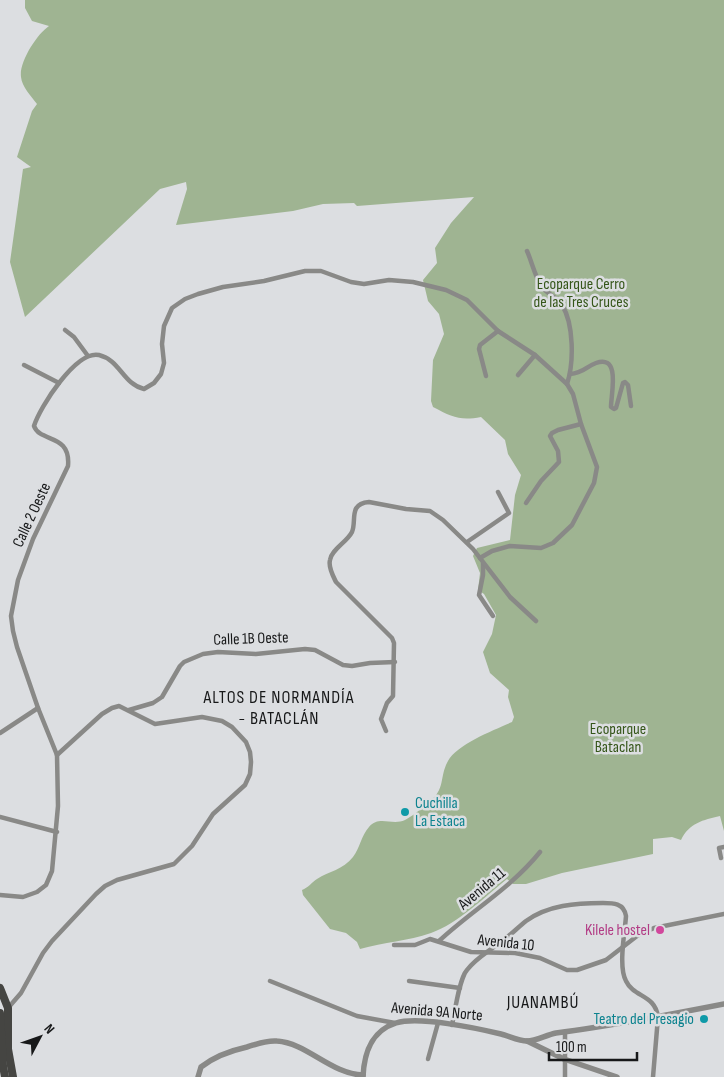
<svg xmlns="http://www.w3.org/2000/svg" width="724" height="1077" viewBox="0 0 724 1077" font-family="'Sofia Sans Condensed',sans-serif">
  <style>
    .green { fill: #9fb492 }
    .lines { fill: none; stroke-linecap: round; stroke-linejoin: round }
    .minor { stroke: #898987; stroke-width: 4.5 }
    .tertiary { stroke: #898987; stroke-width: 5.5 }
    .primary { stroke: #454542; stroke-width: 8 }
    .culture-dot { fill: #0f9aa8; stroke: #dcdee1; stroke-width: 2 }
    .hotel-dot { fill: #d1479c; stroke: #dcdee1; stroke-width: 2 }
    .labels { text-anchor: middle; dominant-baseline: central; stroke-width: 5; stroke-linejoin: round; paint-order: stroke }
    .park-label { font-size: 16px; fill: #355619; stroke: #dcdee1 }
    .street-label { font-size: 16px; fill: #171819; stroke: #dcdee1 }
    .culture-label { font-size: 16px; fill: #0d838f; stroke: #dcdee1; text-anchor: start }
    .hotel-label { font-size: 16px; fill: #b23c85; stroke: #dcdee1; text-anchor: end }
    .neighbourhood-label { font-size: 18px; letter-spacing: 1px; fill: #171819; stroke: #dcdee1 }
  </style>
  <rect width="100%" height="100%" fill="#dcdee1"/>
  <!-- green -->
  <path class="green" d="M25,0h699v831l-4,-15c-17,4 -31,7 -39,24l-9,-3 -19,2v15l-91,19 -36,11h-13l-6,-5c-21,17 -50,45 -76,54 -23,8 -47,9 -71,16l-3,-7 -11,-9 -16,-4 -27,-34 -1,-5c6,-2 10,-8 15,-11 12,-8 26,-9 36,-22 7,-9 8,-21 16,-30 10,-12 23,-1 36,-7 8,-4 17,-12 24,-18 17,-13 10,-25 19,-41 9,-17 46,-31 64,-39l2,-5 -6,-20 1,-7 -19,-17 -7,-21 9,-18 4,-19 -12,-21 -6,-4 2,-17 -7,-17 4,-8 33,-8 5,-45 6,-20 -13,-21 -3,-14 -24,-23c-21,4 -29,0 -48,-10l-2,-6 2,-41 11,-26 -5,-20 -11,-13 -5,-21 14,-17 -2,-15 16,-25 23,-26 -117,9 -3,-3 -31,1 -30,7 -117,14 11,-36 -1,-7 -26,7 -135,128 -15,-55 13,-93 8,-2 -14,-10 15,-46 5,-7c-6,-8 -15,-17 -16,-27 -2,-15 16,-43 28,-51l-17,-5 -7,-13z"/>
  <g class="lines">
    <!-- minor -->
    <g class="minor">
      <path d="M527,251c5,11 8,26 15,36 5,7 15,10 20,18 12,19 12,58 5,79"/>
      <path d="M65,330l9,7 14,19"/>
      <path d="M24,365l35,18"/>
      <path d="M570,374c14,-1 15,-7 26,-11 25,-9 15,31 15,44l3,2 2,-1 7,-25 2,-1 3,3 3,21"/>
      <path d="M518,375l17,-20"/>
      <path d="M486,376l-7,-27 1,-4 18,-14"/>
      <path d="M526,503l15,-22 18,-19 -1,-11 -8,-15 2,-3 6,-3 23,-6"/>
      <path d="M467,542l42,-29 -11,-21"/>
      <path d="M483,563v12l-4,20 14,21"/>
      <path d="M129,710l24,-7 9,-6 18,-31 4,-4 19,-8 15,-2 38,2 49,-5 10,1 28,15 9,1 18,-3 25,-1"/>
      <path d="M386,731l-5,-12 6,-16 6,-7 1,-53 -2,-5 -56,-56c-3,-6 -8,-15 -6,-22 1,-10 17,-18 22,-28 5,-12 -4,-28 17,-30l37,7 24,2 13,9 30,29 37,48 26,24"/>
      <path d="M0,733l38,-25"/>
      <path d="M0,817l57,15"/>
      <path d="M721,858l-2,-10 5,-1"/>
      <path d="M0,895l23,2 14,-5 9,-7 6,-14 6,-65 -1,-51 -19,-47 -21,-61 -4,-16 -2,-15 7,-36 15,-41 35,-73c3,-33 -28,-23 -34,-40 6,-19 42,-76 65,-71 21,5 24,29 45,34l10,-6 7,-9 3,-11 -2,-19 2,-18 8,-18 13,-9 13,-5 25,-7 41,-6 41,-10h16l30,11 13,2 25,-4 24,2 33,8 21,10 31,31 37,24 32,29 6,10 8,30 16,43 -3,16 -22,42 -19,18 -12,5 -31,-2 -18,5 -12,7"/>
      <path d="M439,941c32,-30 72,-53 101,-89"/>
      <path d="M394,945h21l15,-6 41,13 44,1 25,5 27,12h10l29,-10 31,-24 17,-8 70,-14"/>
      <path d="M270,981l87,35 38,7"/>
      <path d="M409,981l51,7"/>
      <path d="M8,1008l13,-15 22,-40 9,-12 44,-47 9,-8 12,-6 57,-16 18,-18 21,-32 32,-29 5,-11 1,-12 -1,-10 -4,-10 -14,-15 -10,-6 -20,-4 -47,7 -36,-18 -7,2 -10,6 -45,41"/>
      <path d="M452,1025c3,-13 7,-46 15,-55 9,-12 21,-18 32,-27 10,-6 18,-15 27,-22 22,-16 50,-18 77,-18 10,0 21,0 23,13 -1,16 -8,50 0,65 8,17 29,13 32,36l-5,60"/>
      <path d="M565,1032v45"/>
      <path d="M428,1059l10,-36"/>
    </g>
    <!-- tertiary -->
    <g class="tertiary">
      <path d="M527,1041l37,18 53,18"/>
      <path d="M198,1077l3,-10c14,-11 28,-16 46,-20 10,-3 19,-7 30,-6 30,2 54,33 86,34"/>
      <path d="M363,1077c1,-24 8,-46 33,-54 23,-7 80,5 105,11 8,2 18,7 26,7 9,0 19,-6 29,-8 56,-7 112,-18 168,-29"/>
    </g>
    <!-- primary -->
    <g class="primary">
      <path d="M0,988l8,20v41l5,28"/>
      <path d="M0,1013l3,53 2,11"/>
    </g>
  </g>
  <!-- markers -->
  <g class="culture-dot">
    <circle cx="405" cy="812" r="5"/>
    <circle cx="704" cy="1019" r="5"/>
  </g>
  <circle class="hotel-dot" cx="660" cy="930" r="5"/>
  <g class="labels">
    <!-- park labels -->
    <g class="park-label">
      <text x="581" y="284">Ecoparque Cerro<tspan x="581" dy="18">de las Tres Cruces</tspan></text>
      <text x="618" y="729">Ecoparque<tspan x="618" dy="18">Bataclan</tspan></text>
    </g>
    <!-- street labels -->
    <g class="street-label">
      <text transform="translate(32 515) rotate(-65)">Calle 2 Oeste</text>
      <text transform="translate(251 639) rotate(-2)">Calle 1B Oeste</text>
      <text transform="translate(482 889) rotate(-40)">Avenida 11</text>
      <text transform="translate(506 943) rotate(6)">Avenida 10</text>
      <text transform="translate(437 1012) rotate(5)">Avenida 9A Norte</text>
    </g>
    <!-- culture labels -->
    <g class="culture-label">
      <text x="415" y="803">Cuchilla<tspan x="415" dy="18">La Estaca</tspan></text>
      <text x="694" y="1019" text-anchor="end">Teatro del Presagio</text>
    </g>
    <!-- hotel labels -->
    <g class="hotel-label">
      <text x="650" y="930">Kilele hostel</text>
    </g>
    <!-- neighbourhood labels -->
    <g class="neighbourhood-label">
      <text x="279" y="697">ALTOS DE NORMANDÍA<tspan x="279" dy="21">- BATACLÁN</tspan></text>
      <text x="543" y="1002">JUANAMBÚ</text>
    </g>
  </g>
  <!-- north arrow -->
  <g transform="translate(40 1037) rotate(49)" stroke="#dcdee1" stroke-width="4" paint-order="stroke">
  <path d="M0-4L9 19L0 12L-9 19Z" fill="#171819"/>
  <text y="-8" font-size="14" font-weight="bold" text-anchor="middle" fill="#171819">N</text>
  </g>
  <!-- scale -->
  <path d="M549 1052v8h88v-8" fill="none" stroke="#171819" stroke-width="2.5"/>
  <text x="556" y="1052" font-size="15" fill="#171819" stroke="#dcdee1" stroke-width="4" paint-order="stroke">100 m</text>
</svg>
